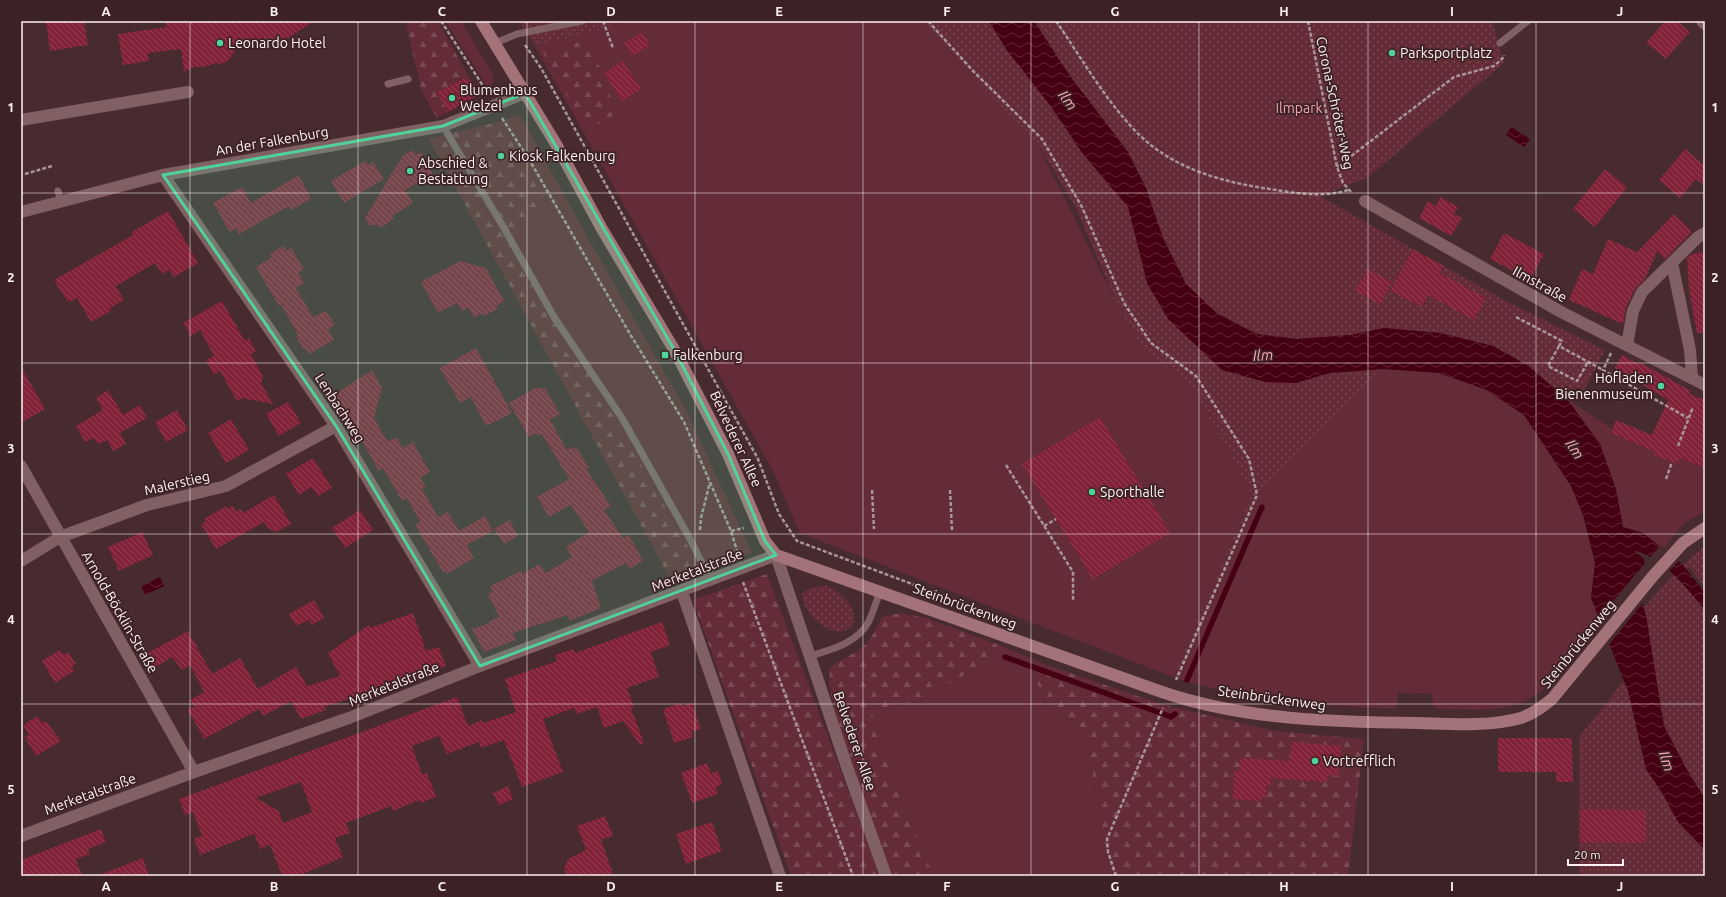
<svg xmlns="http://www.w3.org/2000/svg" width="1726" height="897" viewBox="0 0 1726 897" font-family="Ubuntu,sans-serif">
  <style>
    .grass { fill: #642c36 }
    .forest { fill: url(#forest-firs) }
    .park { fill: url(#park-dots) }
    .water { fill: url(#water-waves) }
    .pier { fill: #472b2f }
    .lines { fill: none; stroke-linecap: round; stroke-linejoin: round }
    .stream { stroke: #450014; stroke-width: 5.5 }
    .building { fill: url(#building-back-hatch); fill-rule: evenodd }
    .path { stroke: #a99698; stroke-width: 2.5; stroke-dasharray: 4 2; stroke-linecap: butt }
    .lane { stroke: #816064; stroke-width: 7 }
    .street { stroke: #816064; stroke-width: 12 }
    .secondary { stroke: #a47379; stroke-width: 12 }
    .marked { fill: #4fd399; fill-opacity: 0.2; stroke: #4fd399; stroke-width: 3; stroke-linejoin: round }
    .grid { fill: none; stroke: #fdf1f2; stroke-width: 1; stroke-opacity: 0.55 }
    .poi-dot { fill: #4fd399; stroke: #3c2125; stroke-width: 1.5 }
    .labels { text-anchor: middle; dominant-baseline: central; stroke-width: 3.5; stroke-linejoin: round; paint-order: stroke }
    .poi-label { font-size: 14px; fill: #fdf1f2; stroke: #3c2125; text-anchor: start }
    .street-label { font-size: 14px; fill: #fdf1f2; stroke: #3c2125 }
    .park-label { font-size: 14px; fill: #f4a4af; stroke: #3c2125 }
    .water-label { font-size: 15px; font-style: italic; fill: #faa9b4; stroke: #3c2125 }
    .neatline { fill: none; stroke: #fdf1f2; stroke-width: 1.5 }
    .grid-label { font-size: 13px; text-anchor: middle; font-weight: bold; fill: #fdf1f2 }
  </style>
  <defs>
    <pattern id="forest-firs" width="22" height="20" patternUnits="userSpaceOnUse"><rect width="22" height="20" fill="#642c36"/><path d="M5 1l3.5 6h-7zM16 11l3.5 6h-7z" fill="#7b4b54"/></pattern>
    <pattern id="park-dots" width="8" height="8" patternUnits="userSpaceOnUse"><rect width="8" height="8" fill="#642c36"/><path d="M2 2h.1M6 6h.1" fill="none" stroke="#7b4b54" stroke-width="1.8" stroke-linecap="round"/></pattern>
    <pattern id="water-waves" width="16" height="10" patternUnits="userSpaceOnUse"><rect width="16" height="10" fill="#450014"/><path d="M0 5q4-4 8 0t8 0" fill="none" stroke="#612637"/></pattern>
    <pattern id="building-back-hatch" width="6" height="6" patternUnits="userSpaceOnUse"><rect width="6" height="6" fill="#812239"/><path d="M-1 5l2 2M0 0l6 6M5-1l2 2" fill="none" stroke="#944356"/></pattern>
  </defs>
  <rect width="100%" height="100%" fill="#472b2f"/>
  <!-- grass -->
  <g class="grass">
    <path d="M445,21h16l33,55 -4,15z"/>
    <path d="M633,21h287l117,122 80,161 27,45 46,34 62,111 -79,183 -373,-144 -28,-64 -237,-423z"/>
    <path d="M520,115l68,123 98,172 66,143 -50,18 -193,-339 39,-25 -27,-54 -20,-32z"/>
    <path d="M1385,369l54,4 48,17 37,25 47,71 12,29 12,48 -4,35 10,24c-17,20 -48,64 -70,76 -28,16 -63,11 -93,11l-5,-4 -1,-11 -34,-1 -1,12 -3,4c-72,-4 -146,-8 -215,-30l80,-184z"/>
    <path d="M1567,399l45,30 -1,4 44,19 -1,3 23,9 3,-6 25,10v44l-20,10 -22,27 -20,-16 -20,-6 -7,-38 -16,-45z"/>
    <path d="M999,645l48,20 -12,11 9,27 41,27 26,146h-173l-10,-12 -41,-101 -15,-50 56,-16 41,-25z"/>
  </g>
  <!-- forest -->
  <g class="forest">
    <path d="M405,21h33l33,60 -7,-3 -4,1 -23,13 11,20 -11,6 -15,-26z"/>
    <path d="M584,41l17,28 -6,4 25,39 -33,18 -45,-79z"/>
    <path d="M501,121l20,32 27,54 -39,25 193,339 -30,11 -243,-443z"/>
    <path d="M767,574l113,302h-89l-98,-276z"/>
    <path d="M901,613l25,5 73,27 -30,27 -41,25 -56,16 15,50 41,101 10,12h-52l-39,-109 -18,-83 1,-16 4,-4 24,-13 9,-8 7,-10 8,-16z"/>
    <path d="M1047,665l117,40 111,26 89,8 -16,137h-237l-26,-146 -41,-27 -9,-27z"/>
  </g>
  <!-- park -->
  <g class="park">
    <path d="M519,21h114l-98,25z"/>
    <path d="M920,21h572l12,42 -137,115 -47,18 93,53 -23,42 30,16 24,-41 64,36 97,48 -21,40 -9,-3 -8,12 -40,-34 -34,-19 -52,-13 -57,-5 -34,7 -53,4 -40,-5 -39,-20 -32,-30 -23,-46 -17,-50 -18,-35 19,130 149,100 34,-10 55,-4 -126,126 -80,184 -6,-2 79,-183 -62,-111 -46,-33 -27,-46 -41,-96 -39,-65z"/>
    <path d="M1705,546v41l-16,-20 -3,2 -3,-4z"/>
    <path d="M1674,573l31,37v189l-18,-29 -23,-44 -20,-118z"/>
    <path d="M827,586c13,5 30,21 27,36 -14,26 -52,-7 -52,-28 6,-7 16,-8 25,-8z"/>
    <path d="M1624,681l4,10 18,78 16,24 16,29 27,28v26h-126v-139z"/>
  </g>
  <!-- water -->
  <g class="water">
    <path d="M989,21h45l36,55 58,76 18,36 17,50 23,46 32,30 39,20 40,5 53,-4 34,-7 57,5 52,13 34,19 40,34 33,45 16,45 7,38 20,6 40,32 22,28v17c-20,-24 -40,-50 -71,-60l10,9 2,14 -5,26 5,16 18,111 23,44 18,29v51l-27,-28 -16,-29 -16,-24 -18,-78 -37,-93 4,-35 -12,-48 -12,-29 -47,-71 -37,-25 -48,-17 -54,-4 -55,4 -34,10 -31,-1 -43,-12 -54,-51 -21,-36 -19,-76 -45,-53 -31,-46 -46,-59z"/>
    <path d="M1511,127l19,12 -6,8 -18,-12z"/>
    <path d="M160,577l4,9 -19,9 -4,-9z"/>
  </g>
  <!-- pier -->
  <g class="pier">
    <path d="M1661,545l19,15 -12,12 -20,-13z"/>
    <path d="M1646,562l2,12 -4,27 -36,45 -10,-27z"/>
  </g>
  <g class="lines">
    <!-- stream -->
    <g class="stream">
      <path d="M1005,657l161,58 5,2 4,-3"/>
      <path d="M1187,680l75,-173"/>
    </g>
  </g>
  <!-- building -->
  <g class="building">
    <path d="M46,21h38l4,24 -38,6z"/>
    <path d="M164,21h150l-26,17 -50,8 -10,15 -7,3 -5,-1 -12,4h-9l-11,4 -3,-22 -33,4 1,8 -26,4 -5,-31 49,-7z"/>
    <path d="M1665,21h12l13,11 -24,27 -20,-16z"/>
    <path d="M642,32l8,13 -18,11 -8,-13z"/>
    <path d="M623,61l18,28 -19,12 -18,-28z"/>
    <path d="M464,78l7,3 4,5v11l-27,15 -11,-20z"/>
    <path d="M1685,149l20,17v20l-9,-7 -16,19 -21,-18z"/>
    <path d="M413,150l3,5 5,-3 12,22 -28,16 8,13 -21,13 2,3 -14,9 -2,-3h-9l-4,-7 38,-63z"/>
    <path d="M365,161l3,4 5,-3 11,17 -40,24 -13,-22z"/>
    <path d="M1605,169l22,18 -32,40 -22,-18z"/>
    <path d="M299,175l12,24 -20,11 -2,-4 -50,28 -3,-6 -6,4 -17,-29 29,-16 9,16z"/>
    <path d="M1440,197l18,10 -4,7 8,4 -11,18 -32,-18 9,-17 8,5z"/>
    <path d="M168,211l30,52 -24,14 -5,-7 -7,4 -7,-11 -39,23 8,14 -14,8 1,3 -20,11 -14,-24 -7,4 -1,-2 -2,1 -13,-21 79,-45 -1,-3z"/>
    <path d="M1674,214l18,18 -27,27 -8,-8 -12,28 -10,10 -9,19 -3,16 -54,-24 13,-31 11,5 15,-35 29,13z"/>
    <path d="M1504,233l40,21 -14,26 -40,-21z"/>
    <path d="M283,246l3,5 5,-3 13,21 -6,4 6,10 -8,5 17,29 13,-6 9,14 -7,4 6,11 -25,14 -4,-6 -2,1 -7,-13 2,-1 -17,-31 -2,2 -23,-39 16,-10 -2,-3z"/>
    <path d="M1413,249l31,17 -4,7 46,25 -12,22 -46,-25 -7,12 -31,-16z"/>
    <path d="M1705,252v81h-8l-8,-44 -2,-31 5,-4z"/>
    <path d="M460,261l26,7 18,33 -8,5 2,3 -14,7 -2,-3 -8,5 -6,-11 -6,4 -5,-8 -19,10 -17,-31z"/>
    <path d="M1368,269l24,13 -12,22 -25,-13z"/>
    <path d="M222,301l23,40 4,-3 7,13 -5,3 12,23 -2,6 12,21 -31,-6 -5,3 -17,-30 -6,4 -8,-15 8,-4 -14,-26 -9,6 -8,-13z"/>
    <path d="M476,348l36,65 -26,13 -15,-29 -11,6 -20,-35z"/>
    <path d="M1622,355l16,9 1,-2 52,29 -2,3 16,6v68l-25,-10 -3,6 -23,-9 1,-3 -44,-19 5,-13 36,15 16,-35 -53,-32z"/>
    <path d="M21,367l24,42 -24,14z"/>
    <path d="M372,370l10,18 -8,30 13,23 10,-3 6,10 10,-6 17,30 -10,6 6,9 -4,2 16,28 10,-5 11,19 26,-15 8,15 -26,14 7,13 -27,16 -1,-3 -3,1 -28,-47 5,-3 -13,-24 -5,3 -19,-33 -4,3 -29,-51 -5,2 -8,-15 4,-2 -6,-11z"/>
    <path d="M535,388h10l15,26 -10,6 17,30 6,-3 1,2 2,-2 13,21 -3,1 25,37 -7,4 19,28 6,-3 14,26 -14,8 -3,-6 -34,18 9,27 -31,13 -2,-6 -55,18 3,7 -32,12 -12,-23 18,-6 -1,-2 10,-4 -11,-23 5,-2 -3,-6 31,-15 2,3 16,-10 7,9 26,-16 -6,-10 23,-15 -18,-27 -22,12 -12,-20 32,-18 -27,-45 -4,2 -2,-3 -7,4 -20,-34z"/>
    <path d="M108,390l15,25 17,-10 7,13 -27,15 6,11 -13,7 -6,-11 -9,4 -4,-6 -9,4 -9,-16 27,-16 -7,-12z"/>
    <path d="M288,402l13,21 -22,13 -13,-22z"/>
    <path d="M177,410l11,20 -22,12 -11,-20z"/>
    <path d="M1100,417l70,116 -77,46 -71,-115z"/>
    <path d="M231,419l18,31 -23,13 -18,-30z"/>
    <path d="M313,458l19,30 -14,8 -7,-9 -12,8 -13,-21z"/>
    <path d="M274,495l17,29 -15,8 -8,-4 -4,-6 -48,27 -15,-25 5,-2 -2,-3 22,-13 1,3 6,-3 3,5 5,-2 2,4z"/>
    <path d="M360,510l13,20 -28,18 -13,-20z"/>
    <path d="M509,520l9,16 -14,8 -10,-15z"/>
    <path d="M142,532l11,23 -34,16 -11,-24z"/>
    <path d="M314,600l10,18 -12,7 -3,-5 -13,6 -7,-12z"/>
    <path d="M413,613l13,38 13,-4 7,19 -92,34 -1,-3 -29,10 2,3 -25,9 -10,-18 -28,15 -4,-7 -55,30 -16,-29 6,-3 -4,-7 14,-8 -14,-27 -8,5 -10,-13 -18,11 -8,-14 42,-23 24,43 28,-16 18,31 38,-22 11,19 33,-10 -12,-23 41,-28 1,3z"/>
    <path d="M662,622l8,23 -19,7 8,25 -32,11 7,19 -3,1 13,35 -4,2 -17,-24 -19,7 -7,-21 -20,7 -3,-6 -31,11 20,53 -41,15 -18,-47 -23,8 -2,-6 -32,12 -8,-18 -27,10 10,28 5,-1 9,24 -16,6 -1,-3 -26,11 -2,-5 -45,17 4,10 -15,5 8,19 -45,19h-16l-12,-31 -10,4 -6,-15 -54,21 -6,-16 8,-3 -9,-24 -8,3 -6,-16 278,-102 11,29 14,-6 1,3 33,-11 -11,-33 52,-18 -2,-6 18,-6 2,4zM301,782l11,30 -29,11 -4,-12 -23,-13z"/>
    <path d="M60,650l4,5 4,-3 8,12 -4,3 2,4 -19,12 -13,-22z"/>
    <path d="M681,703l1,3 10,-3 9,26 -10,3 2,5 -19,6 -11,-34z"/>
    <path d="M38,716l4,7 4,-2 15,20 -25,15 -11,-19 4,-2 -6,-10z"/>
    <path d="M1498,738h74l1,44h-17v-10h-58z"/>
    <path d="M1292,742l49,4 -3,30 -10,-1 -1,7 -56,-4v7h-5v12h-4l-1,4 -28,-2 1,-28h5l1,-13 50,3z"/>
    <path d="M707,763l4,10 7,-2 4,13 -6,3 2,7 -26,9 -11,-30z"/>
    <path d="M508,786l5,13 -14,6 -6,-12z"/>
    <path d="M1580,809l66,1v33l-66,-1z"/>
    <path d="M605,816l8,20 -12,4 12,33 -8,3h-38l-3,-7 4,-10 18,-9 -9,-24z"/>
    <path d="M712,822l10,29 -36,13 -10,-30z"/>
    <path d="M101,829l5,13 -18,7 2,5 -14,5 6,17h-61v-16z"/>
    <path d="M143,858l6,18h-50v-1z"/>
  </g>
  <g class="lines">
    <!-- path -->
    <g class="path">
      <path d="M441,21l46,71"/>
      <path d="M603,21l10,27"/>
      <path d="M928,21l46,51 68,67 40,68 42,96 27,40 45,33 53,83 8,36 -81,185"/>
      <path d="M1056,21c27,39 59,96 96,125 34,26 76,37 118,43 24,4 54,9 78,1"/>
      <path d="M1308,21l29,146 6,16 9,10"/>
      <path d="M525,45l16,23 35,63 182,328 21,55 18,27 190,71"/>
      <path d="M502,118l28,43 100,173 54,88 47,109 7,23"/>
      <path d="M530,161l13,-9"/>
      <path d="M1337,167l117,-90 40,-11 10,-9v-2"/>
      <path d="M25,174l27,-8"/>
      <path d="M1516,317l46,24 -3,5 44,24"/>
      <path d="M1559,346l-11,20 29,15 11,-19"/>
      <path d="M1611,353l-8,17 85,48"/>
      <path d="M1678,446l15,-39"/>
      <path d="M1006,465l67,107v29"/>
      <path d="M1666,479l6,-17"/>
      <path d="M872,490l2,39"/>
      <path d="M950,490l2,40"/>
      <path d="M1044,526l12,-7"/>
      <path d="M700,530l1,-12 9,-36"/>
      <path d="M731,531l13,-3"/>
      <path d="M743,582l110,294"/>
      <path d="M1116,876l-8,-24 -1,-13 56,-131"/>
    </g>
    <!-- lane -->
    <g class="lane">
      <path d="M495,43l22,-9 65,-13"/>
      <path d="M1500,43l28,-22"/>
      <path d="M388,84l20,-5"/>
      <path d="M443,126l61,102 50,89 68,101 67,119 22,44"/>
      <path d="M58,191l3,11"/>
      <path d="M810,656c21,-6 48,-13 59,-35 4,-9 7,-19 11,-29"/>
    </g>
    <!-- street -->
    <g class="street">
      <path d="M1702,21l3,3"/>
      <path d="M21,120l167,-28"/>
      <path d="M163,175l173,251 144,240"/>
      <path d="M1365,201l198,112 142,72"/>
      <path d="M21,212l142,-37 280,-49 82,-33"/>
      <path d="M1672,263l18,87 2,27"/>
      <path d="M1627,345l6,-34 9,-19 56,-55 7,-4"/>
      <path d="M21,466l173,306"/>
      <path d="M21,561l39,-24 87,-32 79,-19 110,-60"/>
      <path d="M682,592l98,284"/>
      <path d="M21,836l173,-64 155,-54 131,-52 296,-111 71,212 39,109"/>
    </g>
    <!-- secondary -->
    <path class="secondary" d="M481,21l75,123 46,85 73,122 53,103 37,87 11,14 386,137c82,28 171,30 256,31 33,1 71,4 103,-5 12,-4 21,-11 31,-19l101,-123 30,-33 22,-15"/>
  </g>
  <!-- marked area -->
  <path class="marked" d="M525,93l150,258 53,103 37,87 11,14 -296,111 -144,-240 -173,-251 280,-49z"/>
  <!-- grid -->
  <path class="grid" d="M190,21v855M358,21v855M527,21v855M695,21v855M863,21v855M1031,21v855M1199,21v855M1368,21v855M1536,21v855M21,193h1684M21,363h1684M21,534h1684M21,704h1684"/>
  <!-- markers -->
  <g class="poi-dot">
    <circle cx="220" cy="43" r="4"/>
    <circle cx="1392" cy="53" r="4"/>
    <circle cx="452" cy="98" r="4"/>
    <circle cx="501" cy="156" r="4"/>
    <circle cx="410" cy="171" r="4"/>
    <rect x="661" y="351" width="8" height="8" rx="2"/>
    <circle cx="1661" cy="386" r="4"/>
    <circle cx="1092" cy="492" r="4"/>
    <circle cx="1315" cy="761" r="4"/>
  </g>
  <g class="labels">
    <!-- poi labels -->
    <g class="poi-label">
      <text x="228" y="43">Leonardo Hotel</text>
      <text x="1400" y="53">Parksportplatz</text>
      <text x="460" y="90">Blumenhaus<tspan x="460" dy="16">Welzel</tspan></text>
      <text x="509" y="156">Kiosk Falkenburg</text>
      <text x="418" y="163">Abschied &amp;<tspan x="418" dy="16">Bestattung</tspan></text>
      <text x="673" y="355">Falkenburg</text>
      <text x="1653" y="378" text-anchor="end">Hofladen<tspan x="1653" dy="16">Bienenmuseum</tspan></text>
      <text x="1100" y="492">Sporthalle</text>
      <text x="1323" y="761">Vortrefflich</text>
    </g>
    <!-- street labels -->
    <g class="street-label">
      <text transform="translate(1335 103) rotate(78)">Corona-Schröter-Weg</text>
      <text transform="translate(272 141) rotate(-10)">An der Falkenburg</text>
      <text transform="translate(1540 284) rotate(29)">Ilmstraße</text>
      <text transform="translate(340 408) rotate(57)">Lenbachweg</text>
      <text transform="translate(736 439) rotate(65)">Belvederer Allee</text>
      <text transform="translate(177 483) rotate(-13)">Malerstieg</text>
      <text transform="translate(697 570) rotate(-21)">Merketalstraße</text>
      <text transform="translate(965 606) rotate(20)">Steinbrückenweg</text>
      <text transform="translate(120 612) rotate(60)">Arnold-Böcklin-Straße</text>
      <text transform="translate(1578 644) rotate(-51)">Steinbrückenweg</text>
      <text transform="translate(394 684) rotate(-22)">Merketalstraße</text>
      <text transform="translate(1272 698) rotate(8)">Steinbrückenweg</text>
      <text transform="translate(855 741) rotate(71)">Belvederer Allee</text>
      <text transform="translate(90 794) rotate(-20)">Merketalstraße</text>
    </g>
    <!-- park labels -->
    <g class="park-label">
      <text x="1299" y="108">Ilmpark</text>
    </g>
    <!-- water labels -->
    <g class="water-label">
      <text transform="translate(1068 100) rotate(54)">Ilm</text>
      <text transform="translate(1263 355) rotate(-3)">Ilm</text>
      <text transform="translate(1575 449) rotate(57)">Ilm</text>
      <text transform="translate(1667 761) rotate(71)">Ilm</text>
    </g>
  </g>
  <!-- border -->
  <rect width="1726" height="897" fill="none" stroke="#3c2125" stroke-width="44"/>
  <!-- scale -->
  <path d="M1568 859v6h55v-6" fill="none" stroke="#fdf1f2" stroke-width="2"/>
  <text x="1574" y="859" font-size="12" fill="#fdf1f2" stroke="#3c2125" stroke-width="3" paint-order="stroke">20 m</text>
  <rect x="22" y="22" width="1682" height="853" class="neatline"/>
  <g class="grid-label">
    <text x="106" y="16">A</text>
    <text x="274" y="16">B</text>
    <text x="442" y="16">C</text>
    <text x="611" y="16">D</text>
    <text x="779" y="16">E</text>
    <text x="947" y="16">F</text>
    <text x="1115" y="16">G</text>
    <text x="1284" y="16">H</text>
    <text x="1452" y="16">I</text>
    <text x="1620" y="16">J</text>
    <text x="11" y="112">1</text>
    <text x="1715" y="112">1</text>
    <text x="11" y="282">2</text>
    <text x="1715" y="282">2</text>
    <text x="11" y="453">3</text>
    <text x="1715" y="453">3</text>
    <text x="11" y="624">4</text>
    <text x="1715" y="624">4</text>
    <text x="11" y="794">5</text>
    <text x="1715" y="794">5</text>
    <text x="106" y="891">A</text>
    <text x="274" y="891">B</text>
    <text x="442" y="891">C</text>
    <text x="611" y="891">D</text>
    <text x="779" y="891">E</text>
    <text x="947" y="891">F</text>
    <text x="1115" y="891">G</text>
    <text x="1284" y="891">H</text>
    <text x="1452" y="891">I</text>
    <text x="1620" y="891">J</text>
  </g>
</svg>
